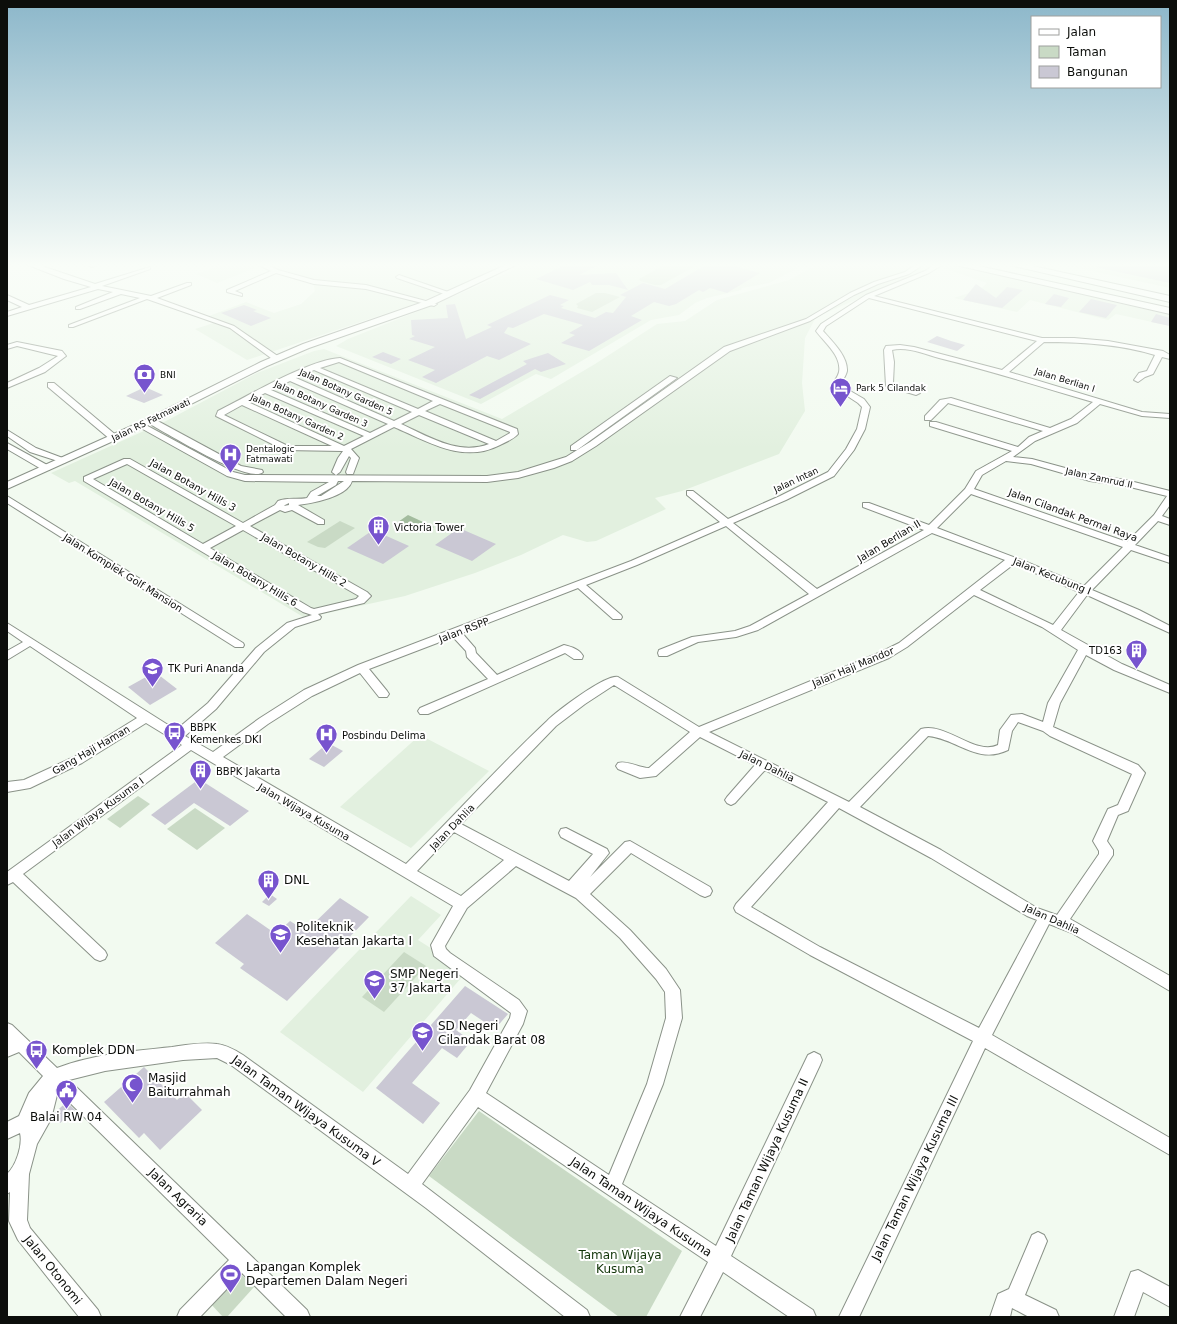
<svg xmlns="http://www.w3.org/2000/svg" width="1177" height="1324" viewBox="0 0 1177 1324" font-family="'DejaVu Sans',sans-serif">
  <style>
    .built { fill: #e2f0df }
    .green { fill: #c9dac5 }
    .water { fill: #a3bc9e }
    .building { fill: #cac8d4 }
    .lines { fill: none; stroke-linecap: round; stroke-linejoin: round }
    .minor-casing { stroke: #8a9288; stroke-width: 2 }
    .major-casing { stroke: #8a9288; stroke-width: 2 }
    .highway-casing { stroke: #8a9288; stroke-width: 2 }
    .minor { fill: #fff; fill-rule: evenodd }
    .major { fill: #fff; fill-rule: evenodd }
    .highway { fill: #fff; fill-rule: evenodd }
    .labels { text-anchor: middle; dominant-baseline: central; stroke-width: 4; stroke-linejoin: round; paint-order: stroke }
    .far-poi-label { font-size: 9px; fill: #0c0e0b; stroke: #fff; text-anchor: start }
    .far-street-label { font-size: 9px; fill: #0c0e0b; stroke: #fff }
    .street-label { font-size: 10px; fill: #0c0e0b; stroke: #fff }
    .poi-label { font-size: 10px; fill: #0c0e0b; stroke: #fff; text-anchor: start }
    .near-poi-label { font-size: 12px; fill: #0c0e0b; stroke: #fff; text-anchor: start }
    .near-street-label { font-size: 12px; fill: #0c0e0b; stroke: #fff }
    .near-park-label { font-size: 12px; fill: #123509; stroke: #fff }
  </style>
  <rect width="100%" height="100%" fill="#f2faf0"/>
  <!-- built -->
  <g class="built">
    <path d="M227,263h284l-94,40 -170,57 -52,-31 25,-8 -11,-5 37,-14 28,11 27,-9 14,-13 -2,-9 -53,-16 -43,17 -21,-9z"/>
    <path d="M530,263h277l-38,20 -27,5 -1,2 -34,8 -12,5 -16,12 -28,5 -100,59 -15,-5 -55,30 -145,-58 12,-7 88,-35z"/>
    <path d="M820,263l119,1 -123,53 -11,21 -3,45 3,28 -26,43 -97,37 -27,7 11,11 -70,32 -9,1 -24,-7 -42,20 -46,18 -70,23 -100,22 -230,-137 -6,2 -18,-10 115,-52 91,-48 57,-22 10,-2 178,70 93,-55 62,-40 28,-3 32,-21 72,-20z"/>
    <path d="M1055,263h115v25z"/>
    <path d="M950,264l220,51v11l-54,-12 -8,6 -78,-20 -13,12 -63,-14 27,-9 6,-6 -44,-15z"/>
    <path d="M420,735l69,36 -78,77 -71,-41z"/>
    <path d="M411,896l30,19 -23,25 49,31 -104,121 -83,-60z"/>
  </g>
  <!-- green -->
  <g class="green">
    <path d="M668,263l31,1 -38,21h-6l-15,-4 -1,-2z"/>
    <path d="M596,293h9l15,4 -28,15 -15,-4 1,-2 -2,-2z"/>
    <path d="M340,521l15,7 -30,20 -7,-1 -11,-5z"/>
    <path d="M138,796l12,8 -30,24 -13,-9z"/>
    <path d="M195,808l30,20 -28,22 -30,-21z"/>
    <path d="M404,952l22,14 -42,46 -22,-15z"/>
    <path d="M479,1111l203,140 -36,66h-27l-190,-141z"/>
    <path d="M237,1270l17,17 -27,30h-4l-14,-15z"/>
  </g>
  <!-- water -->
  <path class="water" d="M408,515l26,12 -10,6 -26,-11z"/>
  <!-- building -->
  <g class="building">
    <path d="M569,263h34l-24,12 37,-2 12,17 -19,-5h-17l-2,-3 -17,8 -37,-11z"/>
    <path d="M709,263h15l36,10 -33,20 -17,-5 -7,4 -4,-2 -23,14 -7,2 -15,-4 -23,14 11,4 -53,31 -28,-8 14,-8 -6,-2 14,-8 -39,-11 -31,14 -5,-1 -4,6 27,11 -32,16 -12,-4 -51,27 -14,-6 13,-7 -27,-10 27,-13 -26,-8 6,-3 -3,-1 -1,-15 37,-2 -2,-13 9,-1 11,35 26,-12 -5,-2 63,-30 19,5 -9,5 4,1 -3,2 34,10 11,-6 7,1 13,-16 -6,-2 19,-10 4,-2 22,6z"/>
    <path d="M1096,263h74v20l-75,-16z"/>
    <path d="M976,284l20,14 11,-11 16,3 -21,18 -39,-8z"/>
    <path d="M1054,294l15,4 -8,9 -16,-3z"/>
    <path d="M1091,299l26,6 -11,13 -27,-6z"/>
    <path d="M244,305l13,5 -4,1 18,7 -20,8 -30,-13z"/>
    <path d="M1156,314l14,4v8l-19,-4z"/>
    <path d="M937,336l14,5 14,4 -8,6 -30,-9z"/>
    <path d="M383,352l18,7 -10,5 -19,-7z"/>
    <path d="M548,353l18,11 -25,8 -6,-3 -55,30 -11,-4 58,-31 -4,-3z"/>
    <path d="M145,387l18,8 -19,8 -18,-7z"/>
    <path d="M459,528l37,16 -24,17 -37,-16z"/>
    <path d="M373,530l36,16 -26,18 -36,-16z"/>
    <path d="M155,672l22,17 -27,16 -22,-18z"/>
    <path d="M328,743l15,8 -19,16 -15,-8z"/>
    <path d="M199,779l50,32 -19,15 -36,-23 -29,22 -14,-10z"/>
    <path d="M270,894l7,5 -8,7 -7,-4z"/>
    <path d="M340,898l29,19 -82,84 -47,-33 4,-4 -29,-21 32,-29 29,20 14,-13 16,10z"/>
    <path d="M465,986l43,28 -13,15 -24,-16 -15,17 15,11 -14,17 -15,-10 -30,35 28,20 -17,21 -47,-36z"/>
    <path d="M144,1067l33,33 8,-7 17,17 -42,40 -16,-17 -5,5 -35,-36z"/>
    <path d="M67,1102l8,8 -15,13 -7,-6 1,-4z"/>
  </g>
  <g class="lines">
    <defs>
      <g id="minor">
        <path d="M23,263h10l62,21 55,-17v2l-48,17 49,10 36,-13h4v2l-34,13 77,28 48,33 -7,2 -45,-33 -83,-29 -74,28h-4v-2l71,-27 -19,-4 -41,15h-4v-2l37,-15 -15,-3 -91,27v-4l15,-5 -15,-7v-5l22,10 62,-18 -27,-8z"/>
        <path d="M84,263h19l-11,4z"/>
        <path d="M255,263h9l14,7 36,10 52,5 71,19 -3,2 -68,-17 -52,-5 -38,-11 -41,18 7,3v2l-15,-4v-2l44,-19z"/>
        <path d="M918,263h8l-17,11 -31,10 -24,11 -44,26 -80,30 -134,95 -24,15 -18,7 -36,10 -31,4 -135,-1c-5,16 -39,22 -54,24l26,15v4h-6l-26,-14 -7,2 -5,-2 -30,16 117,66 4,4 -7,7 -46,11 3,3 -1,2 -25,8 -31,25 -48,57 -31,27 28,16 47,-34 44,-28 54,-25 273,-104 89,-39 -33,-27v-4h6l35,28 52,-23 48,-24 18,-23 11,-20 5,-22 -4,-4 -26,-17c2,-5 6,-9 7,-14 3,-16 -15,-30 -23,-41l5,-7 45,-29 59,-24 12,-8h8l-16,10 -55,23 168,42h32l34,3 55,10 7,4v4l-8,-2 -9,17 -8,3 -7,5 -4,-2 5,-7 8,-2 8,-16c-36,-11 -74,-13 -111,-13l-35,30 133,40 28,2v4l-28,-2 -42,-12 -23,19 -42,18 -22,16 19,2 59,16 35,5 44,11v14l-8,11 8,3v6l-12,-4 -23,24 35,12v6l-39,-13 -39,40 47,20 31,16v7l-83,-38 -26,35 61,34 48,21v8l-56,-23 -28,-15 -26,48 -7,24 85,38 7,8 -17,38 -10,4 -11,26 6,9v5l-43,64 100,57v15l-98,-58 -23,-9 -57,111 178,103v17l-185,-107 -126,269h-20l134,-276 -163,-86 -74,-43 -2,-4 2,-4 92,-102 -63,-32 -30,33 -4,2 -4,-2 -2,-3 2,-3 28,-32 -55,-28 -44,39 -16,2 -22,-9 -2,-3 2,-3c9,-3 21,5 31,5l41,-36 -76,-47 -29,19 -29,22 -95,98 108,57 24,-27 -32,-17 -2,-4 2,-4 5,-1 41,21 2,4 -19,24 35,-35 5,-1 80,46 2,4 -2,4 -5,2 -5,-2 -69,-42 -41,41 40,36 36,39 14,21 2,28 -19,66 -41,100 94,62 92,-191 6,-3 6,3 2,5 -2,5 -89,191 82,54 3,7h-27l-66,-45 -23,45h-20l28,-55 -230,-155 -56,77 165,126 3,7h-25l-139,-109 -195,-143 -14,-7 -34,2 -78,11 -36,9 238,230 3,7h-24l-44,-44 -42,44h-23l3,-7 49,-50 -171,-169 -7,28 -14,25 -8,30 -2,46 3,8 68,82 3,7h-22l-61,-77 -9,-19 1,-29 -3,2v-20c9,-8 16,-29 13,-41l-13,6v-17l12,-6 10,-23 14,-17 -24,-24 -12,5v-34l5,2 45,43c36,-14 77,-17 115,-21 14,-2 31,-5 45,-3 9,1 18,6 26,11l165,119 62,-84 40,-72 1,-5 -77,-57 -3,-11 22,-39 -262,-156 -168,124 82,77 2,4 -2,4 -5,2 -5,-2 -82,-77 -6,3v-13l175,-127 -36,-22 -64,40 -52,25 -23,4v-10l17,-2 50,-23 63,-39 -107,-72 -23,14v-9l16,-9 -16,-11v-8l169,107 32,-27 48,-55 31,-25 25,-8 -9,-3 -219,-131v-4l40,-18h6l113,64 32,-18 3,-4c11,-4 18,-1 29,-3l4,-6 18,-10 -84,-1 -18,-5 -88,-49v-4h3l91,49 12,3 242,1 31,-4 48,-15 24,-15 134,-95 82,-28 44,-26 24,-11 31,-10zM869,298l168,43 -35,29 -88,-23 -14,-2 -14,1 -2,4 2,36 30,9 4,-2 -27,-10 1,-21 -2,-12c14,-4 33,4 47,8 52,13 103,29 154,44l-22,17 -21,9 -99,-30 -11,2 -15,16v4h6l17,-17 95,28 -14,6 -11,10 -82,-25h-6v4l82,25 -36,20 -11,18 -36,36 -60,-22h-6v4l61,23 -107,59 -84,-66 53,-23 48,-24 20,-26 11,-21 5,-22 -6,-8 -24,-14c2,-4 6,-9 7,-14 1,-15 -16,-31 -24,-40l3,-5zM1006,461l25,3 59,17 36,5 41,10 -13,19 -27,27 -153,-53 8,-14zM127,464l109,62 -33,18 -110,-65zM338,481h6l-23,15h-4l19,-11zM971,494l152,53 -39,39 -60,-25 -87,-33zM289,503v2l-5,1 1,-1zM726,526l83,68 -59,32 -15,5 -43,6 -33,13 -1,3 1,3h8l31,-14 38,-5 22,-7 174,-97 73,27 -106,83 -18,9 -182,75 -81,-50c-12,-3 -61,34 -71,44 -49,46 -94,96 -141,143l-183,-107 45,-33 44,-28 48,-23 19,24h8l2,-3 -2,-3 -18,-22 84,-32 13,14 1,6 21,22 -68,29 -2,3 2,3h8l137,-61 9,6h8l1,-3c-4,-7 -11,-9 -19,-11l-67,30 -21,-22 -1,-5 -13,-15 116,-45 35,31h8l1,-2 -1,-2 -35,-30 51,-20zM243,530l116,66 -3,3 -42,10 -3,-1 -101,-60zM1014,564l65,28 -26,33 -73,-35zM974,595l68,32 36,23 -30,53 -5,19 -21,-8 -11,1 -11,15 -2,15c-23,11 -52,-23 -77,-16l-72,73 -140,-70 180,-74 18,-11zM1018,722l25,9 7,5 82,38 -14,31 -10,4 -15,32 6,10v3l-42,61 -20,-7 -96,-58 -81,-43 68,-71c30,3 49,29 80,14l4,-19zM839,808l92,50 96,58 10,4 -58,108 -159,-81 -69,-40zM454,832l50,28 -43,36 -44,-25zM516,866l60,32 44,40 36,41 9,13 1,26 -19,66 -38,91 -123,-82 37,-69 4,-13 -8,-11 -69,-47 -4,-4 -1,-3 22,-38z"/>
        <path d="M399,275l52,18 1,1 -5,1 -50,-17 -1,-1z"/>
        <path d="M17,342l45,9 4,5 -21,16 -38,16v-5l32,-15 19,-12 -41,-10 -10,3v-4z"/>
        <path d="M340,358l177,71 1,5c-4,5 -12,8 -18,11 -37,19 -71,-3 -106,-18l-43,22 8,9 -6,16h-6l-1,-2 5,-14 -2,-2 -9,16 -4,3 -4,-3 6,-14 5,-7 -59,-1 -68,-34 2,-5c30,-15 90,-51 122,-53zM339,362l94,39 -15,8 -98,-41zM314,370l98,42 -18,9 -98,-43zM290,381l98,43 -18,9 -99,-43zM265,393l99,43 -20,10 -96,-44zM440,404l70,28v1l-14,8 -71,-30zM242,405l90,41h-44l-64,-31zM419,415l70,29c-31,12 -61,-8 -88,-20z"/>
        <path d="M670,376l7,2 -100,72h-6v-4z"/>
        <path d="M48,383h6l63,53v4h-6l-63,-53z"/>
        <path d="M148,419h6l87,47 21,4 1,2c-13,13 -98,-40 -115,-49z"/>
        <path d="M7,430l29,18 32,12 -4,3 -34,-11 -23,-16z"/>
        <path d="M7,443l42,23 1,2 -1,2h-6l-36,-21z"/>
        <path d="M7,496l236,147 1,2 -1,2h-8l-228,-144z"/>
        <path d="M1038,1232l6,3 3,6 -22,54 31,15 3,7h-30l-17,-9 -2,9h-20l8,-23 11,-5 23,-54z"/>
        <path d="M1138,1270l32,17v20l-27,-15 -9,25h-20l17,-45z"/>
      </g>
      <path id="major" d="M510,263h10l-88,42 -123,43 -42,18 -114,57 -146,66v-7l140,-63 114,-57 42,-18 123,-43z"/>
      <g id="highway">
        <path d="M947,263h18l205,45v6z"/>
        <path d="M1001,263h18l151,33v6z"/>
      </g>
    </defs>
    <!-- minor casing -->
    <use href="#minor" class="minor-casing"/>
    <!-- major casing -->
    <use href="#major" class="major-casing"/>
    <!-- highway casing -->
    <use href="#highway" class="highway-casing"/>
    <!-- minor -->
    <use href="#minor" class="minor"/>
    <!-- major -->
    <use href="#major" class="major"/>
    <!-- highway -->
    <use href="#highway" class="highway"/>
  </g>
  <!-- sky -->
  <linearGradient id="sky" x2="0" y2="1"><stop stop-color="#8cb7ca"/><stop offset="0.59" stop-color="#f9fdf8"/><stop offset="1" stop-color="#f9fdf8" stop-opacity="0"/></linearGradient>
  <rect width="1177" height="449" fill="url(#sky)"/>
  <!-- icons -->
  <defs>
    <symbol id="bank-pin" viewBox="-11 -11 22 30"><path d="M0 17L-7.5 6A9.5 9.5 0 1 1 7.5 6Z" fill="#7754ce" stroke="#fff"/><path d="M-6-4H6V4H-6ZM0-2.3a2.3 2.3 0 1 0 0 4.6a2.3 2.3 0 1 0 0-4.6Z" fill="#fff"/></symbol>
    <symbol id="hotel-pin" viewBox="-11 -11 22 30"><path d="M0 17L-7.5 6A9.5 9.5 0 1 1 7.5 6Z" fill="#7754ce" stroke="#fff"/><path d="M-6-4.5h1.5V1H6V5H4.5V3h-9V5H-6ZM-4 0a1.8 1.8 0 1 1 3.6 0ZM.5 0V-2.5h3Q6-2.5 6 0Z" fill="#fff"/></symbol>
    <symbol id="hospital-pin" viewBox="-11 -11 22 30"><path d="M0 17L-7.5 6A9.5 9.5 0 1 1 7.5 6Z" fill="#7754ce" stroke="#fff"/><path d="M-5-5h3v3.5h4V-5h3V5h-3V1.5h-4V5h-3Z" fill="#fff"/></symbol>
    <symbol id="building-pin" viewBox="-11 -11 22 30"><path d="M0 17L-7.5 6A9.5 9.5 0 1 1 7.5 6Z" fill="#7754ce" stroke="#fff"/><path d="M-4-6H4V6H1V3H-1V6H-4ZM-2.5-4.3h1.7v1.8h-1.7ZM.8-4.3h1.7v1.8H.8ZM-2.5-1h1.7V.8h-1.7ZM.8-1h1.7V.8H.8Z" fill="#fff"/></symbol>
    <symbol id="school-pin" viewBox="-11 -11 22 30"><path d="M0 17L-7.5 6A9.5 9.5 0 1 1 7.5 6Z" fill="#7754ce" stroke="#fff"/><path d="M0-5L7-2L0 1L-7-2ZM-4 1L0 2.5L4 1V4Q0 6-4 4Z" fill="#fff"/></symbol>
    <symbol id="bus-pin" viewBox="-11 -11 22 30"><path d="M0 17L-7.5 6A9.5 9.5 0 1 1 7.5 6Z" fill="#7754ce" stroke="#fff"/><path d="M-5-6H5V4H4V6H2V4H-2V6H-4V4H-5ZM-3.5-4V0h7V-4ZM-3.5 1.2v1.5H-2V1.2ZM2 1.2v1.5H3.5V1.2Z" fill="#fff"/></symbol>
    <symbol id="university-pin" viewBox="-11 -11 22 30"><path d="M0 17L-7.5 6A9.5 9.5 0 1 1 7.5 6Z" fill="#7754ce" stroke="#fff"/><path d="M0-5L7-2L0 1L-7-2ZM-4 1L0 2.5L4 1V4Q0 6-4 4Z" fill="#fff"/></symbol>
    <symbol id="mosque-pin" viewBox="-11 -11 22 30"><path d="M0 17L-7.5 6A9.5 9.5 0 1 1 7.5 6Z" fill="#7754ce" stroke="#fff"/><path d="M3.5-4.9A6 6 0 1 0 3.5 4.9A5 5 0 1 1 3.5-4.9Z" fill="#fff"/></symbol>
    <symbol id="civic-pin" viewBox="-11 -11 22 30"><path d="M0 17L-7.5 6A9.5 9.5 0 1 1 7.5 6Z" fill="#7754ce" stroke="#fff"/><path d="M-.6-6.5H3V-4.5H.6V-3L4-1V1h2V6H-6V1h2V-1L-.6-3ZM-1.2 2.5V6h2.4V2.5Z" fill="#fff"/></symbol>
    <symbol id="stadium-pin" viewBox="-11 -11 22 30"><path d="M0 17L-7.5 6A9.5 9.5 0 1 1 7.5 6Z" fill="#7754ce" stroke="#fff"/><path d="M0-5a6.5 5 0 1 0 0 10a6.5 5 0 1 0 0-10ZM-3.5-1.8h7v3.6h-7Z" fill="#fff"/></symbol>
  </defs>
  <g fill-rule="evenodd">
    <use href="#bank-pin" x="132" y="362" width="25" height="34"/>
    <use href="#hotel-pin" x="828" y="376" width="25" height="34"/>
    <use href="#hospital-pin" x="218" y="442" width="25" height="34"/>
    <use href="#building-pin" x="366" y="514" width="25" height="34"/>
    <use href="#building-pin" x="1124" y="638" width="25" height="34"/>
    <use href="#school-pin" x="140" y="656" width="25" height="34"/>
    <use href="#bus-pin" x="162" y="720" width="25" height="34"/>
    <use href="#hospital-pin" x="314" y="722" width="25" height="34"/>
    <use href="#building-pin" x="188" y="758" width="25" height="34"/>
    <use href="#building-pin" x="256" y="868" width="25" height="34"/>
    <use href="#university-pin" x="268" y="922" width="25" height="34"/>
    <use href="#school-pin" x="362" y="968" width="25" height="34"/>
    <use href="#school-pin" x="410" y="1020" width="25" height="34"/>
    <use href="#bus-pin" x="24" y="1038" width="25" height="34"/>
    <use href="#mosque-pin" x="120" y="1072" width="25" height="34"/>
    <use href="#civic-pin" x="54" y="1078" width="25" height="34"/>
    <use href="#stadium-pin" x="218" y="1262" width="25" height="34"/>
  </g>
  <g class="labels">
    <!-- far-poi labels -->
    <g class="far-poi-label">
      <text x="160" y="375">BNI</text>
      <text x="856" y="388">Park 5 Cilandak</text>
      <text x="246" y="449">Dentalogic<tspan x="246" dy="10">Fatmawati</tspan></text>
    </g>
    <!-- far-street labels -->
    <g class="far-street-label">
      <text transform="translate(1065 380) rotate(17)">Jalan Berlian I</text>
      <text transform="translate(346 392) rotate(24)">Jalan Botany Garden 5</text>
      <text transform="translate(321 404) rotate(24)">Jalan Botany Garden 3</text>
      <text transform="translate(297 417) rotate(24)">Jalan Botany Garden 2</text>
      <text transform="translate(151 420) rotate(-26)">Jalan RS Fatmawati</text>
      <text transform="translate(1099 478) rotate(12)">Jalan Zamrud II</text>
      <text transform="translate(796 480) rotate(-25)">Jalan Intan</text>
    </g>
    <!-- street labels -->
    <g class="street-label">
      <text transform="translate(193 485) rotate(29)">Jalan Botany Hills 3</text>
      <text transform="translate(152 505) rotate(30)">Jalan Botany Hills 5</text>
      <text transform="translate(1073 515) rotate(20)">Jalan Cilandak Permai Raya</text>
      <text transform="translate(889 541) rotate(-31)">Jalan Berlian II</text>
      <text transform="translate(304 560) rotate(30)">Jalan Botany Hills 2</text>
      <text transform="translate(123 573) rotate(32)">Jalan Komplek Golf Mansion</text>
      <text transform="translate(1052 576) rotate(22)">Jalan Kecubung I</text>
      <text transform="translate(255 579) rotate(31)">Jalan Botany Hills 6</text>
      <text transform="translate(464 630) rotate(-21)">Jalan RSPP</text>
      <text transform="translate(853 667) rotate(-23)">Jalan Haji Mandor</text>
      <text transform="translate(91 750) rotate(-30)">Gang Haji Haman</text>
      <text transform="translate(767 766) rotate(26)">Jalan Dahlia</text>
      <text transform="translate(98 812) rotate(-36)">Jalan Wijaya Kusuma I</text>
      <text transform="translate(304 812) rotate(30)">Jalan Wijaya Kusuma</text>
      <text transform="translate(452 827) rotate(-46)">Jalan Dahlia</text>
      <text transform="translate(1052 919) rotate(24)">Jalan Dahlia</text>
    </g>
    <!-- poi labels -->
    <g class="poi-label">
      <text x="394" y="527">Victoria Tower</text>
      <text x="1122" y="650" text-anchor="end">TD163</text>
      <text x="168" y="668">TK Puri Ananda</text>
      <text x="190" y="727">BBPK<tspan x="190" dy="12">Kemenkes DKI</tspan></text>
      <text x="342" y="735">Posbindu Delima</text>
      <text x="216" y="771">BBPK Jakarta</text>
    </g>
    <!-- near-poi labels -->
    <g class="near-poi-label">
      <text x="284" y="880">DNL</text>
      <text x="296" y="927">Politeknik<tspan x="296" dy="14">Kesehatan Jakarta I</tspan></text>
      <text x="390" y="974">SMP Negeri<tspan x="390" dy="14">37 Jakarta</tspan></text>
      <text x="438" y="1026">SD Negeri<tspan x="438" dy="14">Cilandak Barat 08</tspan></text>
      <text x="52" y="1050">Komplek DDN</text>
      <text x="148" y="1078">Masjid<tspan x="148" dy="14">Baiturrahmah</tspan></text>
      <text x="66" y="1117" text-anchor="middle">Balai RW 04</text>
      <text x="246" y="1267">Lapangan Komplek<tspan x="246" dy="14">Departemen Dalam Negeri</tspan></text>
    </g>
    <!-- near-street labels -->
    <g class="near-street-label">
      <text transform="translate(306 1111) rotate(36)">Jalan Taman Wijaya Kusuma V</text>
      <text transform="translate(767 1160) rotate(-65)">Jalan Taman Wijaya Kusuma II</text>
      <text transform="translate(915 1178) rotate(-64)">Jalan Taman Wijaya Kusuma III</text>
      <text transform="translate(178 1197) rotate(44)">Jalan Agraria</text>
      <text transform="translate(641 1207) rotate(34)">Jalan Taman Wijaya Kusuma</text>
      <text transform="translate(53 1270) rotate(51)">Jalan Otonomi</text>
    </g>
    <!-- near-park labels -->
    <g class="near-park-label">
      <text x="620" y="1255">Taman Wijaya<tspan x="620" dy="14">Kusuma</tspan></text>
    </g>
  </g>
  <!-- border -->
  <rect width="1177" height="1324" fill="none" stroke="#0c0e0b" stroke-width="16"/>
  <!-- legend -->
  <rect x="1031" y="16" width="130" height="72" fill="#ffffff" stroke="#9e9f9d"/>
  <rect x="1039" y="29" width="20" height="6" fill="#ffffff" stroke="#9e9f9d"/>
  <text x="1067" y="36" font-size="12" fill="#0c0e0b">Jalan</text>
  <rect x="1039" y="46" width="20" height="12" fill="#c9dac5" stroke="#9e9f9d"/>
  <text x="1067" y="56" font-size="12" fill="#0c0e0b">Taman</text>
  <rect x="1039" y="66" width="20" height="12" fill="#cac8d4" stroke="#9e9f9d"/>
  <text x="1067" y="76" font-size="12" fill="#0c0e0b">Bangunan</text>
</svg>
